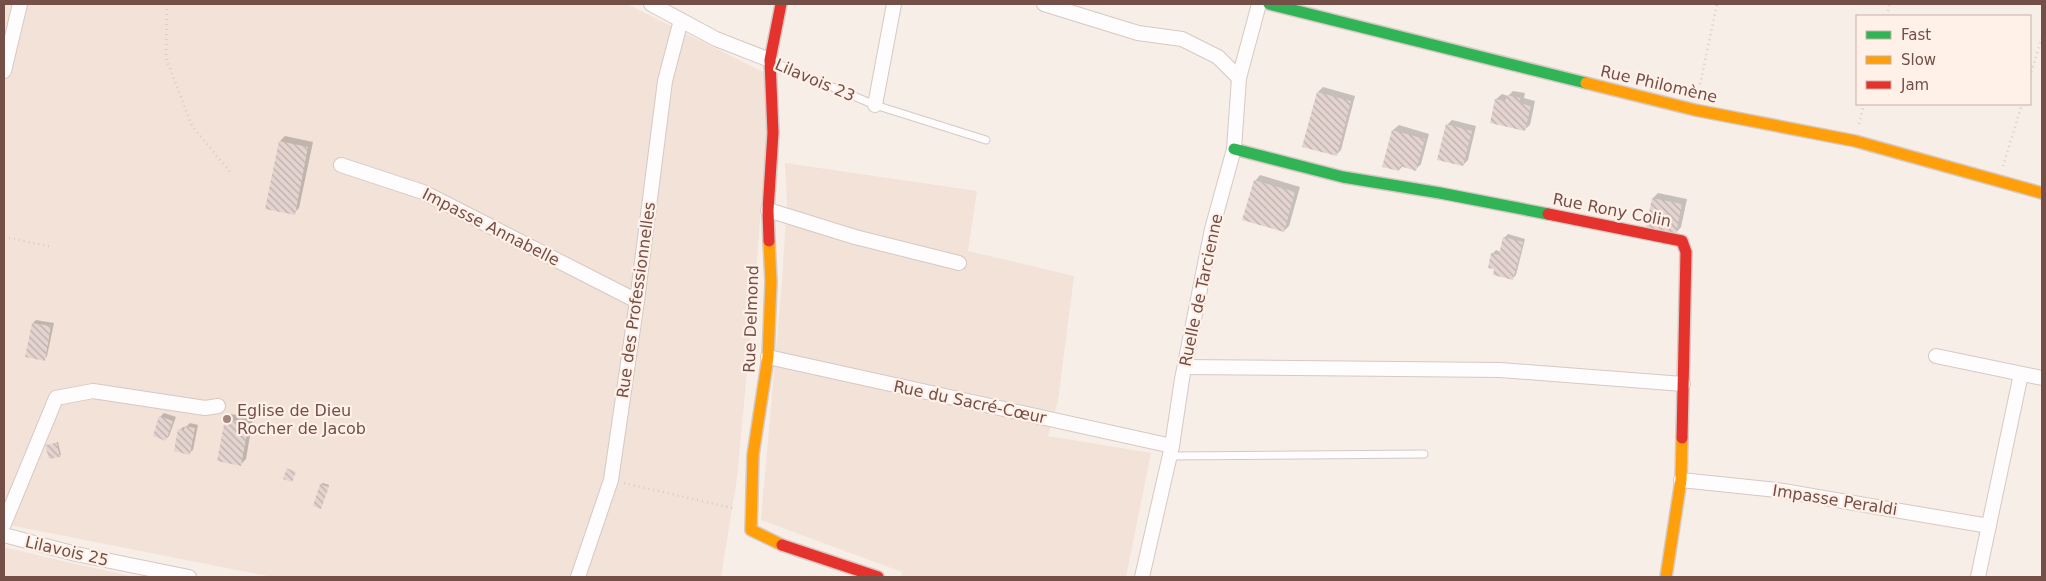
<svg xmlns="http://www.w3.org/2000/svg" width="2046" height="581" viewBox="0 0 2046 581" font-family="'DejaVu Sans',sans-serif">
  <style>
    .residential { fill: #f2e2d8 }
    .shadow { fill: #0003 }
    .building { fill: url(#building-back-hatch) }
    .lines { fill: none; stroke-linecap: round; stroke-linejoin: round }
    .lane-casing { stroke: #d5c9c5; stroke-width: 9 }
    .street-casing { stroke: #d5c9c5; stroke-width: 16 }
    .fast-casing { stroke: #d6c9c4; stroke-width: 14 }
    .slow-casing { stroke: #d6c9c4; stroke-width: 14 }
    .jam-casing { stroke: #d6c9c4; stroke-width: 14 }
    .path { stroke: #d7ccc9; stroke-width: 2.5; stroke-dasharray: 1 4; stroke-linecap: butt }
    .lane { stroke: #fefcfc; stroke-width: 7 }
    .street { stroke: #fefcfc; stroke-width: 14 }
    .fast { stroke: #30b455; stroke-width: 11 }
    .slow { stroke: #ff9f0a; stroke-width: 11 }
    .jam { stroke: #e5322d; stroke-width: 11 }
    .poi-dot { fill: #a28780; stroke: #fff1e8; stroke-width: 2 }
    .labels { text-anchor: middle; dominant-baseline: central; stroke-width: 4.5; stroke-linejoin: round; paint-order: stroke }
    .street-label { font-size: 16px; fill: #744f48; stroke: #fff1e8 }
    .poi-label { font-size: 16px; fill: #744f48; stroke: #fff1e8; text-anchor: start }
  </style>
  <defs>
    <pattern id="building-back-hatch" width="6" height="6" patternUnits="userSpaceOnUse" patternTransform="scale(1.25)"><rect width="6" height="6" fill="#e3d4d0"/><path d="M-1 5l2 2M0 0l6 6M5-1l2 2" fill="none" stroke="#bdaeab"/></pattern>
  </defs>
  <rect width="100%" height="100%" fill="#f7eee8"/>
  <!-- residential -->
  <g class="residential">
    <path d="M4,4h623l144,72 -16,210 -18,192 -16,99h-448l-269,-53z"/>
    <path d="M785,163l192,28 -9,60 106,25 -16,124 -10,36 103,17 -25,124h-225l1,-5 -141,-52 21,-238 5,-81z"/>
    <path d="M4,547l41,10 89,20h-130z"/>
  </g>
  <!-- shadow -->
  <g class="shadow">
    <path d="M1323,87l32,9 -14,54 -5,5 -18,-63z"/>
    <path d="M1513,91l12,2 -1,5 11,3 -5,24 -6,5 -28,-31 6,-5 6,2z"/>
    <path d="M1452,120l24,6 -8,34 -5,5 -16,-40z"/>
    <path d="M1399,125l30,9 -8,30 -5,5 -13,-3 -4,4 -15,-4 9,-36z"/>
    <path d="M285,136l28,6 -14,66 -5,5 -14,-72z"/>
    <path d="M1260,175l40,12 -11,39 -5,5 -29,-50z"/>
    <path d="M1658,193l29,6 -6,28 -5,6 -29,-6 6,-29z"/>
    <path d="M1508,234l17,5 -9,36 -3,3 -17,-10 -4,-14 4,-4 5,2 3,-14z"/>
    <path d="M36,320l18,3 -7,33 -3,4 -11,-37z"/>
    <path d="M164,413l12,4 -7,19 -3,3 -12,-4 7,-19z"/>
    <path d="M231,414l22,4 -7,41 -6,6 -14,-46z"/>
    <path d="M190,423l8,2 -5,25 -4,3 -9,-23 3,-3h3z"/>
    <path d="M58,442l3,13 -2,1 -12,-10z"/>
    <path d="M323,483l6,2 -8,23v-24z"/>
  </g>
  <!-- building -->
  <g class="building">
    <path d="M1317,92l34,9 -14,55 -35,-9z"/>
    <path d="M1507,95l13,3 -1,5 12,3 -6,25 -35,-8 5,-24 10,2z"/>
    <path d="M1446,124l26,7 -9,35 -26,-6z"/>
    <path d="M1392,130l33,9 -9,32 -16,-5 -1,5 -17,-4z"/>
    <path d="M279,141l29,6 -13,68 -30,-6z"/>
    <path d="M1254,180l41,12 -11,40 -42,-12z"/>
    <path d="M1652,198l30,6 -6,30 -30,-6z"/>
    <path d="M1503,237l20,5 -10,38 -20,-5 1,-6 -6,-1 3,-15 8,2z"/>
    <path d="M32,323l19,3 -6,35 -20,-4z"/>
    <path d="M159,416l14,5 -7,20 -13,-5z"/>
    <path d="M225,419l24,4 -8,43 -24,-5z"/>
    <path d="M185,426l10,2 -5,27 -16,-4 4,-22 6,1z"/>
    <path d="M57,443l3,14 -11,2 -4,-14z"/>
    <path d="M287,468l9,4 -4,10 -9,-3z"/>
    <path d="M320,484l9,3 -8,22 -8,-3z"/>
  </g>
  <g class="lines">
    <defs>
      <g id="lane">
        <path d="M773,62l102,43 111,35"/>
        <path d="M1170,456l254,-2"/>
      </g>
      <g id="street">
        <path d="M651,4l65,35 54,21"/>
        <path d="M1044,4l94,29 44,6 36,18 21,21"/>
        <path d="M4,71l16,-67"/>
        <path d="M875,105l19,-101"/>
        <path d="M341,165l82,27 214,109"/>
        <path d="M768,210l87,27 104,26"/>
        <path d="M1936,356l106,22"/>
        <path d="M768,357l404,89"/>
        <path d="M1185,367l315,3 183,14"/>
        <path d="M1681,480l96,10 212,36"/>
        <path d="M4,524l52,-126 37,-7 112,17 13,-2"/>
        <path d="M4,535l72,19 113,23"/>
        <path d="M578,577l33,-97 26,-179 28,-220 16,-61"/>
        <path d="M1142,577l30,-131 10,-67 30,-150 22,-80 5,-71 20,-74"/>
        <path d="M1978,577l43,-203"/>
      </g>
      <g id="fast">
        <path d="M1269,4l317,79"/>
        <path d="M1234,149l109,28 97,16 108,21"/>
      </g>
      <g id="slow">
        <path d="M1586,83l109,27 160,31 187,52"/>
        <path d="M769,241l2,41 -3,75 -15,98 -2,75 31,15"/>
        <path d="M1666,577l15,-97 1,-42"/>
      </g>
      <g id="jam">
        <path d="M1548,214l134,27 4,11 -4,186"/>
        <path d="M769,241l-1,-31 5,-77 -3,-73 11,-56"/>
        <path d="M782,545l96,32"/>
      </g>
    </defs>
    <!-- lane casing -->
    <use href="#lane" class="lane-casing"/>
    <!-- street casing -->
    <use href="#street" class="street-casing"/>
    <!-- fast casing -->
    <use href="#fast" class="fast-casing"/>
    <!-- slow casing -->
    <use href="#slow" class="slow-casing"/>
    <!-- jam casing -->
    <use href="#jam" class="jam-casing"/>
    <!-- path -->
    <g class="path">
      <path d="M167,4l-1,54 26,68 40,48"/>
      <path d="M1887,16l3,-12"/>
      <path d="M2030,77l12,-40"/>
      <path d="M1698,94l19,-90"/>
      <path d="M1859,124l5,-20"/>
      <path d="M2003,166l19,-62"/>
      <path d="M4,237l48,10"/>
      <path d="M624,483l112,26"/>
    </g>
    <!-- lane -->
    <use href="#lane" class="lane"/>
    <!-- street -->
    <use href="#street" class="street"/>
    <!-- fast -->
    <use href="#fast" class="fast"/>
    <!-- slow -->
    <use href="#slow" class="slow"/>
    <!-- jam -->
    <use href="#jam" class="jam"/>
  </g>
  <!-- markers -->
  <circle class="poi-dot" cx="227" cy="419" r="5"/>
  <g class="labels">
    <!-- street labels -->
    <g class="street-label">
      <text transform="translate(815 80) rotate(23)">Lilavois 23</text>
      <text transform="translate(1659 84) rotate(13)">Rue Philomène</text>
      <text transform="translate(1612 210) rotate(11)">Rue Rony Colin</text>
      <text transform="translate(491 227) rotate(27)">Impasse Annabelle</text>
      <text transform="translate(1201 290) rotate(-78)">Ruelle de Tarcienne</text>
      <text transform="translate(636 300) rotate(-82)">Rue des Professionnelles</text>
      <text transform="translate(751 319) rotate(-88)">Rue Delmond</text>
      <text transform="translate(970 402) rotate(12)">Rue du Sacré-Cœur</text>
      <text transform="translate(1835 500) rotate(9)">Impasse Peraldi</text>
      <text transform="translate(67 551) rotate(13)">Lilavois 25</text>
    </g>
    <!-- poi labels -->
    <g class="poi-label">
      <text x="237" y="410">Eglise de Dieu<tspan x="237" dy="18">Rocher de Jacob</tspan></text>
    </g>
  </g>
  <!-- border -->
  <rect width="2046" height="581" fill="none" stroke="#744f48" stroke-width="10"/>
  <!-- legend -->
  <rect x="1856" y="15" width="175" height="90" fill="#fff1e8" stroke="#c7b0a8"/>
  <rect x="1866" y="31" width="25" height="8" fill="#30b455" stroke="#c7b0a8"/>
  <text x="1901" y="40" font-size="15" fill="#744f48">Fast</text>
  <rect x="1866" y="56" width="25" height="8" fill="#ff9f0a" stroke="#c7b0a8"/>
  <text x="1901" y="65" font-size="15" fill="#744f48">Slow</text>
  <rect x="1866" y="81" width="25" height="8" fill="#e5322d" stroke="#c7b0a8"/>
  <text x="1901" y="90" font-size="15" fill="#744f48">Jam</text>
</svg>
